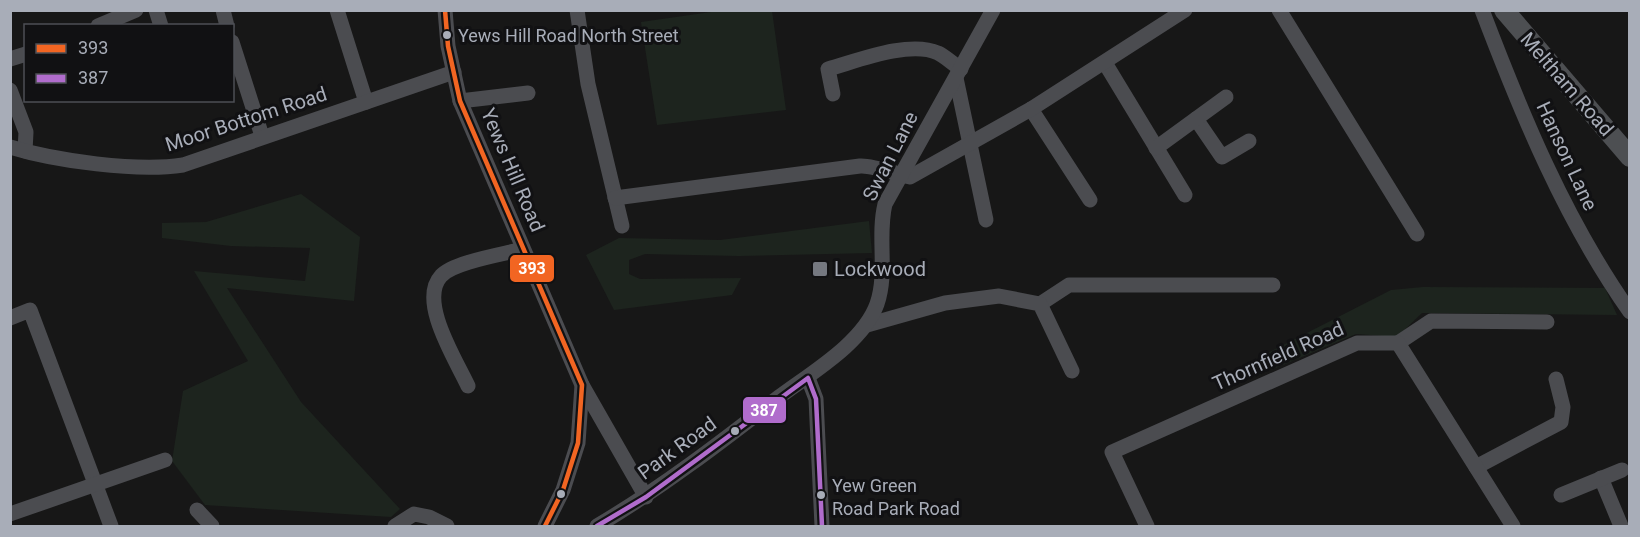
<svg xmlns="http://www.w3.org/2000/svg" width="1640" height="537" viewBox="0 0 1640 537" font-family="Roboto,sans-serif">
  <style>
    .green { fill: #1d241e }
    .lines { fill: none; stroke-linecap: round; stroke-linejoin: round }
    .minor { stroke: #4b4c50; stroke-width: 15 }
    .major { stroke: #4d4f52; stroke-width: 20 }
    .bus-1-casing { stroke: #111113; stroke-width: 9 }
    .bus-2-casing { stroke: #111113; stroke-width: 9 }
    .bus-1 { stroke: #f26522; stroke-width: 4.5 }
    .bus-2 { stroke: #b06ccc; stroke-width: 4.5 }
    .bus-dot { fill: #a8adb8; stroke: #111113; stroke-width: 2 }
    .poi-dot { fill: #757880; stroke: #111113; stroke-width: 2 }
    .labels { text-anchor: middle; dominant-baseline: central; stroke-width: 6; stroke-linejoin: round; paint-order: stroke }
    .bus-label { font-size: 18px; fill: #a8adb8; stroke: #111113; text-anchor: start }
    .street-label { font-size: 20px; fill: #a8adb8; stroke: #111113 }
    .poi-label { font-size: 20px; fill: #a8adb8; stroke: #111113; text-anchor: start }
    .line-badge { stroke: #111113; stroke-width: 2 }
    .badge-label { font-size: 16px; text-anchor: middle; font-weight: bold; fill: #fff }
  </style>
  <rect width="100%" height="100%" fill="#171717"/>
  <!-- green -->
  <g class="green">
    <path d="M718,11h54l14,99 -129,15 -16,-103z"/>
    <path d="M301,194l59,43 -6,64 -127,-13 74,114 99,107 -9,8 -186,-12 -33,-44 11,-70 65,-30 -54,-90 111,10 5,-33 -79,-2 -69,-8v-15l44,-1z"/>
    <path d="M869,221l3,32 -133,3 -94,-2 -16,6v14l11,5 101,-1 -9,17 -118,15 -28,-55 33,-17 101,2z"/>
    <path d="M1423,287l182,1 12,27 -195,-2 -25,24 -41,-3 -104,44 -6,-14 145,-74z"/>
  </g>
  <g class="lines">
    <!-- minor -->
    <g class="minor">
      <path d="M156,10l5,16"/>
      <path d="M223,10l4,16"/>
      <path d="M337,10l29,92"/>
      <path d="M445,10l3,36 12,55 122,284 -4,58 -15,47 -18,36"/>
      <path d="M577,10l11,74 34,142"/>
      <path d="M1279,10l138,224"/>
      <path d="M1482,10c40,105 83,210 148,302"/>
      <path d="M98,26l38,-16"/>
      <path d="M232,42l30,94"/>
      <path d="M10,59l16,-5"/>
      <path d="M1105,63l80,132"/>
      <path d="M956,78l30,142"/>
      <path d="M10,90l16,42 -1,19"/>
      <path d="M833,94l-5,-25c29,-8 81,-29 110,-16 8,4 15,11 23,16"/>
      <path d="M460,101l68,-8"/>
      <path d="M1031,109l59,91"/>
      <path d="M1196,119l26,38 27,-16"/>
      <path d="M10,147c46,14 127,25 173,18l271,-93"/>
      <path d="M1156,148l70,-51"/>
      <path d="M615,198l245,-32c12,-1 37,8 50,11l121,-68 154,-99"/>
      <path d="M1040,304l29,-19h204"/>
      <path d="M10,318l20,-8 81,216"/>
      <path d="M867,325l78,-22 54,-7 41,8 32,67"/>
      <path d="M1398,343l33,-22 116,1"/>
      <path d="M808,378l8,21 6,127"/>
      <path d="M582,385l64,112"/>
      <path d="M468,386c-12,-26 -50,-85 -27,-110 12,-14 64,-22 82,-27"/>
      <path d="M1476,467l85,-45 2,-15 -7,-28"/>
      <path d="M1601,478l20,48"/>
      <path d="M1561,495l61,-25"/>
      <path d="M197,510l15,16"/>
      <path d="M10,514l155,-54"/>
      <path d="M395,526l19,-12 15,3 18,9"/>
      <path d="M597,526c64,-38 123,-83 182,-129 32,-24 84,-54 98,-93 11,-32 0,-67 8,-100l108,-194"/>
      <path d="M1147,526l-35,-74 245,-109h41l115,183"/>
    </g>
    <!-- major -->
    <path class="major" d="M1504,10l126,147"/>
    <defs>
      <path id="bus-1" d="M445,10l3,36 12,55 122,284 -4,58 -15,47 -18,36"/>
      <path id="bus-2" d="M597,526l49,-29 162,-119 8,21 6,127"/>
    </defs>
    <!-- bus-1 casing -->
    <use href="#bus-1" class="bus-1-casing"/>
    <!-- bus-2 casing -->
    <use href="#bus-2" class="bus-2-casing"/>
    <!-- bus-1 -->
    <use href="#bus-1" class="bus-1"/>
    <!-- bus-2 -->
    <use href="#bus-2" class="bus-2"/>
  </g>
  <!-- markers -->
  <g class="bus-dot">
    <circle cx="447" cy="35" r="5"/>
    <circle cx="735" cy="431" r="5"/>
    <circle cx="561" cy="494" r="5"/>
    <circle cx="821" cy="495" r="5"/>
  </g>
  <rect class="poi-dot" x="812" y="261" width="16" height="16" rx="3"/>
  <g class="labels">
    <!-- bus labels -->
    <g class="bus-label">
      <text x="458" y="35">Yews Hill Road North Street</text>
      <text x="832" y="485">Yew Green<tspan x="832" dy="23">Road Park Road</tspan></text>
    </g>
    <!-- street labels -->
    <g class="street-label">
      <text transform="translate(1567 84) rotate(49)">Meltham Road</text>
      <text transform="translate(246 119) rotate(-18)">Moor Bottom Road</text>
      <text transform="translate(890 156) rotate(-63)">Swan Lane</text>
      <text transform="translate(1567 156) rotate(65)">Hanson Lane</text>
      <text transform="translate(513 170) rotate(67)">Yews Hill Road</text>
      <text transform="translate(1278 356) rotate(-24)">Thornfield Road</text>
      <text transform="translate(677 448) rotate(-36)">Park Road</text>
    </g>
    <!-- poi labels -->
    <g class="poi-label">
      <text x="834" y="269">Lockwood</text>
    </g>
  </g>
  <g class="line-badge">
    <rect x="509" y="254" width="46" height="29" rx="6" fill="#f26522"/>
    <rect x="742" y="396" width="45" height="28" rx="6" fill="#b06ccc"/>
  </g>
  <g class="badge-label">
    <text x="532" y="274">393</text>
    <text x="764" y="416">387</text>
  </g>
  <!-- border -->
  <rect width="1640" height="537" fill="none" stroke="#a8adb8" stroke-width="24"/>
  <!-- legend -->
  <rect x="24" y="24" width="210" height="78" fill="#111113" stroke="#4d4f55" stroke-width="1.5"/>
  <rect x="36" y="44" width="30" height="9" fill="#f26522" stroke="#4d4f55" stroke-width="1.5"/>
  <text x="78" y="54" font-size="18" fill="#a8adb8">393</text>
  <rect x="36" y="74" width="30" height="9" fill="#b06ccc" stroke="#4d4f55" stroke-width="1.5"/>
  <text x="78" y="84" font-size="18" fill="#a8adb8">387</text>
</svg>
